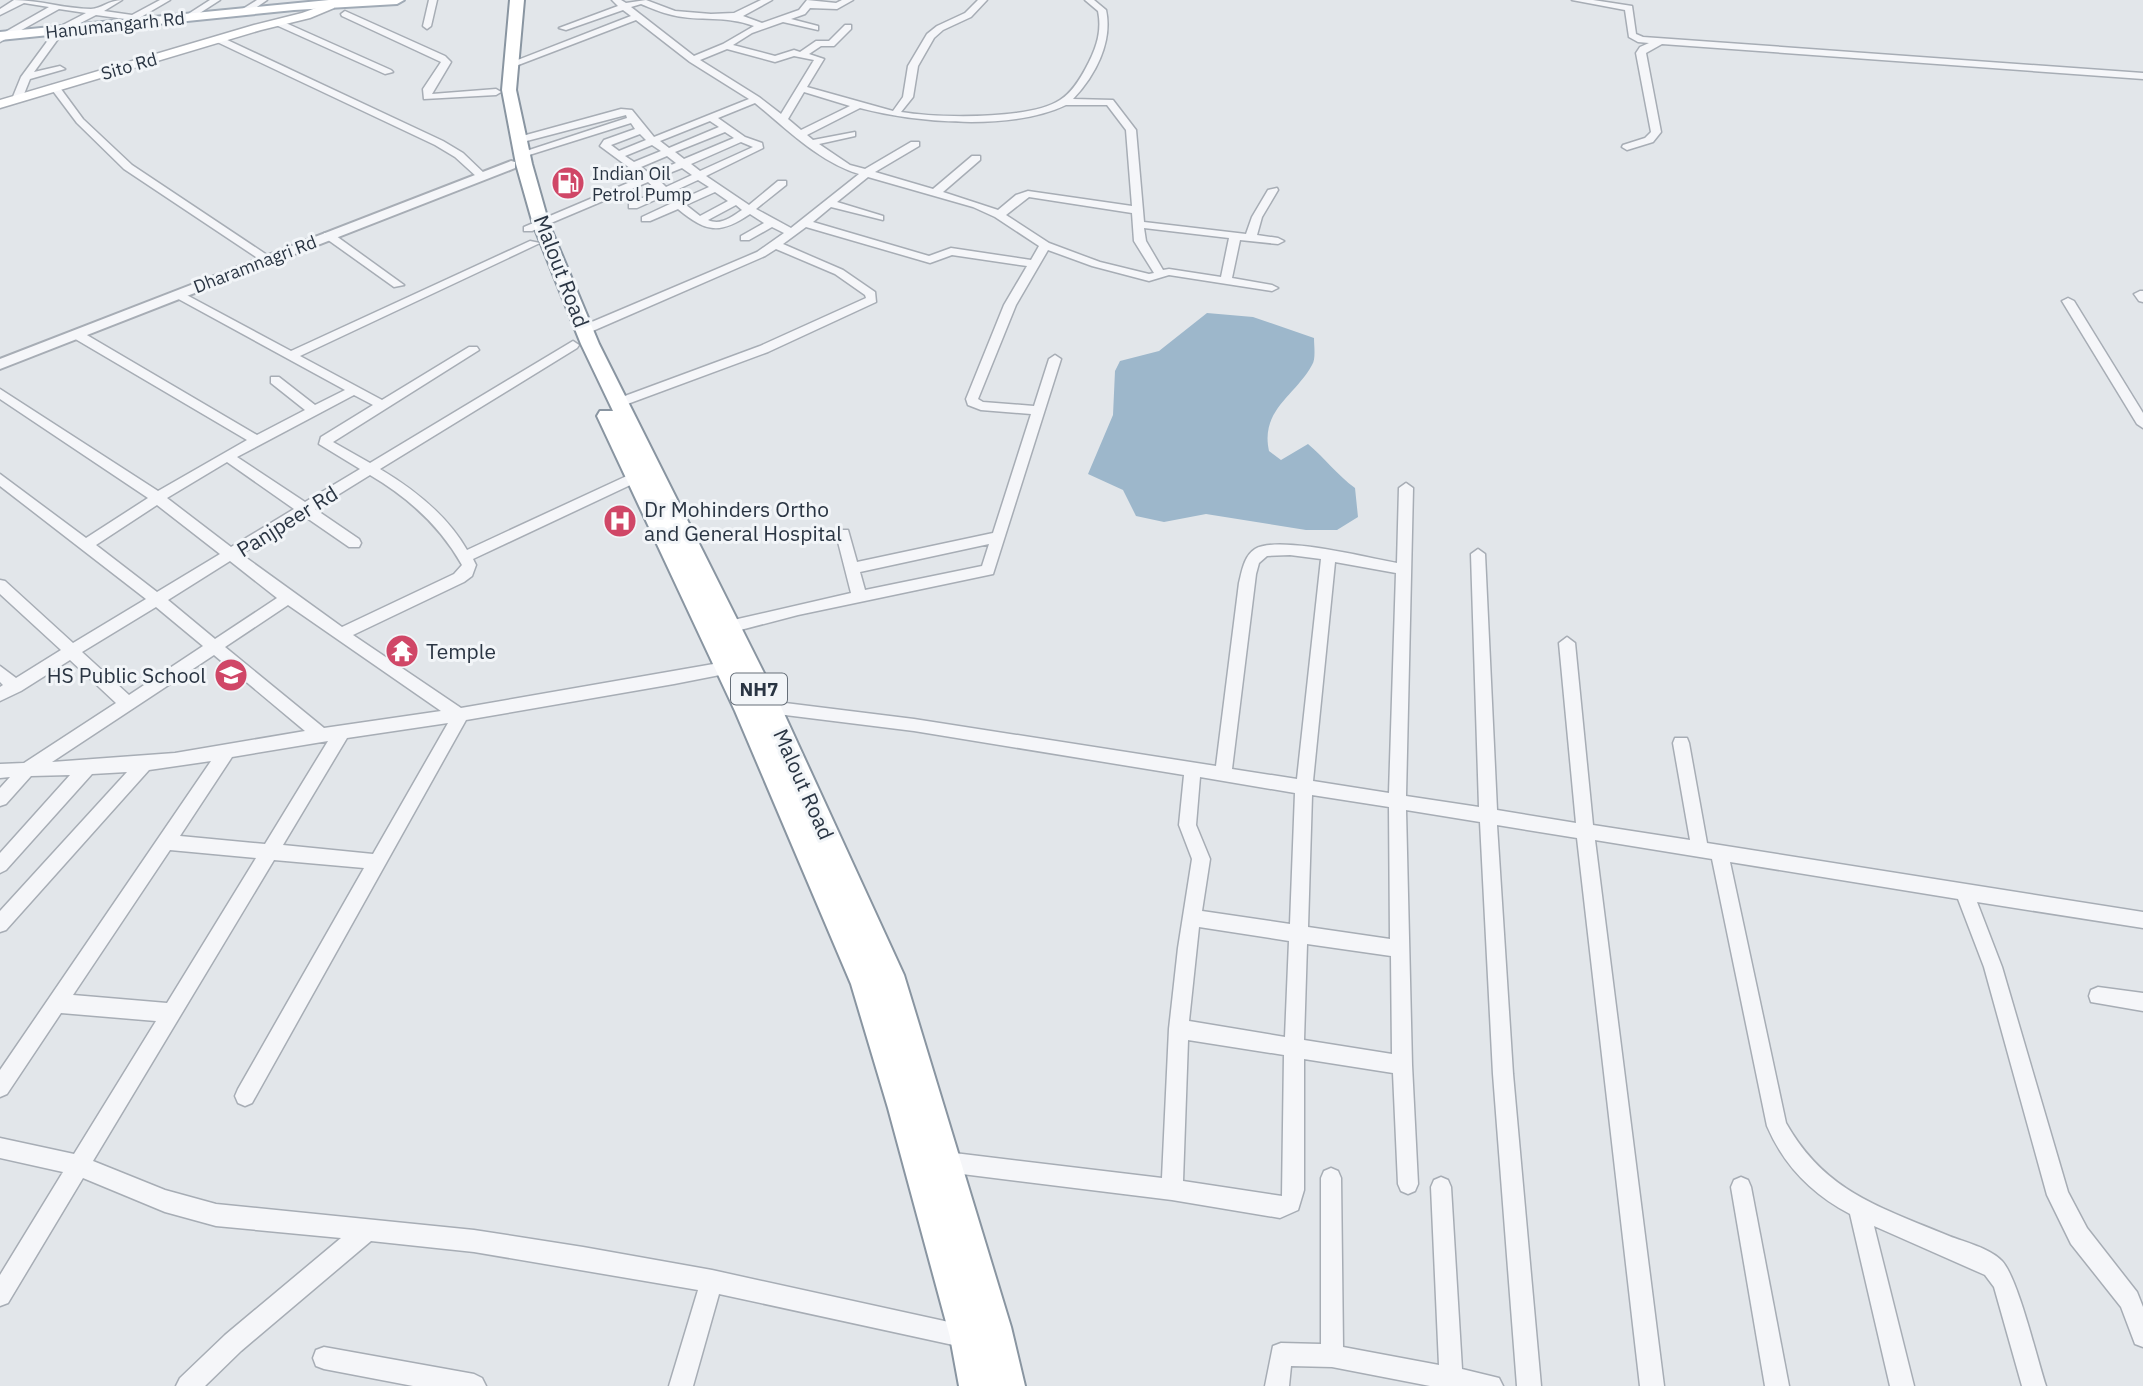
<svg xmlns="http://www.w3.org/2000/svg" width="2143" height="1386" viewBox="0 0 2143 1386" font-family="'IBM Plex Sans',sans-serif">
  <style>
    .water { fill: #9db7cb }
    .lines { fill: none; stroke-linecap: round; stroke-linejoin: round }
    .minor-casing { stroke: #a7adb5; stroke-width: 3 }
    .tertiary-casing { stroke: #a7adb5; stroke-width: 4 }
    .secondary-casing { stroke: #a7adb5; stroke-width: 3 }
    .primary-casing { stroke: #a1abb6; stroke-width: 4 }
    .trunk-casing { stroke: #8995a1; stroke-width: 4 }
    .minor { fill: #f5f6f9; fill-rule: evenodd }
    .tertiary { fill: #f5f6f9; fill-rule: evenodd }
    .secondary { fill: #fff; fill-rule: evenodd }
    .primary { fill: #fff; fill-rule: evenodd }
    .trunk { fill: #fff; fill-rule: evenodd }
    .labels { text-anchor: middle; dominant-baseline: central; stroke-width: 6; stroke-linejoin: round; paint-order: stroke }
    .far-street-label { font-size: 18px; fill: #2a3543; stroke: #f2f5f8 }
    .far-poi-label { font-size: 18px; fill: #2a3543; stroke: #f2f5f8; text-anchor: start }
    .shield { fill: #f2f5f8; stroke: #666f79; stroke-width: 2 }
    .shield-label { font-size: 19px; font-weight: bold; fill: #2a3543 }
    .street-label { font-size: 21px; fill: #2a3543; stroke: #f2f5f8 }
    .poi-label { font-size: 21px; fill: #2a3543; stroke: #f2f5f8; text-anchor: start }
  </style>
  <rect width="100%" height="100%" fill="#e2e6ea"/>
  <!-- water -->
  <path class="water" d="M1207,313l46,4 61,21c0,8 2,21 -2,27 -17,31 -52,45 -43,86l12,9 27,-16c17,14 29,31 47,44l3,29 -21,13h-31l-100,-16 -42,8 -28,-6 -13,-26 -35,-16 25,-59 2,-44 5,-10 39,-10z"/>
  <g class="lines">
    <defs>
      <g id="minor">
        <path d="M14,0c26,0 51,9 77,9 10,0 18,-9 31,-9l-18,11 28,4 28,-15h10l-41,24h-6l2,-5 -29,-4 -33,17 -29,40 26,-6 5,3 -35,10 -8,20 -5,3 -5,-3 9,-22 36,-49 29,-15 -27,-4 -59,33v-7l49,-28 -25,-4 -24,12v-6z"/>
        <path d="M210,0h10l-31,20 -7,-2z"/>
        <path d="M257,0h10l-20,14h-6v-4z"/>
        <path d="M429,0h8l-6,26 -4,3 -4,-3z"/>
        <path d="M612,0h9l5,3 20,-3 29,11 36,3 23,-1 27,-13h11l-29,16 19,7 37,-13 8,-10 29,3 6,-3h11l-16,9 -27,-1 -5,6 -14,5 27,7v4l-35,-8 -31,11 -19,12 42,11 19,-6 6,2 16,-11h13l16,-16h6v4l-17,17h-13l-12,8 15,5 -17,28 86,24 10,-14 5,-31 19,-32 10,-8 28,-13 13,-13h9l-16,17 -28,13 -9,8 -16,28 -5,31 -12,15c36,6 129,8 159,-12 13,-8 22,-24 29,-38 8,-16 13,-32 9,-51l-13,-11h9l12,10c7,32 -11,66 -33,89l40,1 23,30 8,92 102,12 6,-17 16,-27 9,-2 1,2 -16,27 -5,18 21,3 6,3 -6,3 -38,-4 -8,38 40,7 6,3 -6,3 -103,-16 -20,6 -57,-15 -44,-16 -32,55 -38,94 5,3 51,4 15,-47 6,-4 6,4 -68,215 -195,41 -69,18 -5,-2 -3,-4 8,-6 122,-28 -15,-59 2,-4h10l9,32 136,-29 38,-119 -50,-4 -13,-5 -2,-6 38,-94 23,-39 -75,-11 -22,8 -124,-36 -23,17 60,26 32,22 1,10 -108,50 -146,54h-8v-6l146,-54 106,-48 -1,-3 -30,-21 -59,-25 -11,7 -177,77h-8v-6l177,-75 27,-19 -12,-6 -23,13h-8v-4l23,-13 -14,-9c-31,21 -44,18 -72,-5l-28,12h-8v-4l30,-14 -8,-7 -27,12h-8v-4l29,-13 -10,-9 -116,49h-8v-4l118,-50 -42,-31 4,-6 31,-11 -4,-6 -105,33 -9,-2 110,-36 -1,-3 -107,28 -4,-1v-4l106,-29 11,1 22,27 95,-38 -59,-37 -54,-42 -123,47 -8,-2 126,-49 -8,-6 -57,20 -7,-2 59,-22zM641,4c10,4 21,9 31,11 29,7 53,0 82,11l-31,18 -29,12 -63,-49zM727,49l48,13 19,-6 20,4 -33,54 -22,-17 -59,-37zM804,92l46,14 -49,24 -13,-11zM755,103c32,26 64,59 104,71l-68,54 -35,-19 30,-24v-4h-8l-29,24 -43,-29 57,-28 -1,-5 -17,-6 -27,-19zM1066,105h41l19,25 6,76 -104,-15 -12,4 -18,15 -55,-18 37,-32v-4h-8l-39,33 -58,-17 44,-26v-4h-8l-46,27 -15,-4 -31,-21 36,-8v-4l-42,8 -6,-5 53,-27c57,15 152,23 206,-3zM710,121l9,6 -50,21 -9,-7zM725,132l9,6 -50,21 -9,-7zM640,134l6,6 -27,11 -8,-6zM741,142l12,5 -53,24 -9,-7zM652,145l9,6 -27,11 -9,-6zM667,156l9,7 -26,11 -9,-7zM682,168l10,7 -26,12 -9,-9zM868,177l105,30 22,10 44,29 -8,14 -80,-12 -22,8 -116,-34 18,-15 52,13v-4l-46,-14zM698,180l11,7 -29,13 -8,-8zM715,192l13,9 -28,15 -14,-11zM1029,197l103,16 2,28 20,32 -5,1 -49,-12 -51,-19 -43,-28zM736,205l6,5c-11,7 -21,16 -34,10zM1144,228l85,10 -8,39 -52,-8 -6,1 -17,-29zM989,544l-7,22 -117,24 -5,-18z"/>
        <path d="M1572,0h21l39,6 4,28 7,3 500,36v6l-481,-35 -16,9 15,79 -8,10 -26,8 -5,-3 1,-2 22,-7 6,-6 -15,-79 4,-6 9,-4 -11,-1 -9,-5 -4,-27z"/>
        <path d="M345,11l100,45 6,6 -19,32 64,-5 5,3 -5,3 -72,4 -1,-10 18,-27 -99,-46 -1,-2z"/>
        <path d="M279,20l112,50 2,2 -8,2 -109,-49 -1,-2z"/>
        <path d="M215,37h6l222,104 20,12 23,22 -9,2 -22,-20 -20,-12 -220,-104z"/>
        <path d="M52,85h6l25,34 49,46 138,92v4h-8l-138,-92 -47,-46 -27,-36z"/>
        <path d="M324,233h8l72,52 -10,2 -70,-50z"/>
        <path d="M530,241l10,2 -240,113 82,44 87,-53h8l2,3 -146,92 37,21 203,-122 6,4 -2,3 -197,121c35,21 67,46 87,81l164,-76 5,-2 7,5 -2,3 -168,79 3,6 -4,11 -8,6 -111,53 108,73 264,-46 8,6 -8,6 -51,10 -208,36 -214,383 -7,3 -7,-3 -3,-7 3,-7 126,-221 -90,-8 -181,301 72,29 51,14 258,26 109,17 129,23 255,56 8,3 3,8 -3,8 -8,3 -248,-54 -26,92h-24l29,-96 -224,-38 -103,-11 -130,110 -36,35h-29l4,-8 45,-43 116,-97 -125,-12 -51,-14 -82,-34 -75,125 -8,3v-31l63,-103 -63,-14v-20l74,16 82,-133 -95,-8 -54,81 -7,3v-27l211,-309 -62,9 -143,160 -6,2v-21l127,-139 -35,2 -86,96 -6,3v-20l70,-78 -39,1 -25,28 -6,2v-18l10,-11 -10,1v-14l24,-1 92,-60 -46,-43 -49,31 -21,10v-14l3,-2 -3,-3v-16l16,12 45,-28 -61,-56v-14l5,1 68,62 73,-44 -146,-113v-12l86,64 62,-40 -148,-99v-10l158,102 89,-51 -175,-103v-6h8l177,104 48,-25 -34,-27v-6h8l36,28 30,-15 -172,-94v-4h8l110,59zM354,395l19,10 -52,32 -2,7 41,25 -55,33 -68,-45zM227,462l67,47 -63,38 -64,-49zM370,475c39,23 70,51 92,90l-8,9 -112,53 -101,-73 63,-38 45,31h10l2,-4 -2,-4 -44,-30zM157,505l63,49 -63,38 -61,-47zM230,561l47,37 -62,41 -47,-39zM288,605l153,106 -117,17 -99,-81zM156,607l47,39 -74,49 -47,-43zM214,655l91,76 -130,22 -123,9zM448,723l-75,131 -90,-9 64,-107zM328,741l-63,103 -85,-8 52,-79zM170,850l86,8 -89,145 -94,-8z"/>
        <path d="M2140,291h3v11l-4,-1 -5,-7z"/>
        <path d="M2068,298l6,3 69,112v15l-6,-4 -75,-123z"/>
        <path d="M1406,483l7,5 -7,308 73,11 -8,-253 7,-5 7,5 12,256 79,13 -17,-180 8,-6 8,6 18,182 97,15 -17,-97 2,-5h12l2,5 18,100 436,69v16l-166,-26 25,65 66,225 19,36 50,64 6,15v40l-8,-3 -14,-37 -50,-63 -24,-49 -63,-228 -26,-68 -228,-37 56,261c39,69 94,84 163,113 15,6 41,12 53,25 16,17 35,98 44,125h-24l-28,-99 -9,-12 -111,-49 40,160h-24l-40,-172c-38,-20 -66,-48 -83,-88l-55,-267 -117,-19 69,546h-24l-63,-548 -80,-13 16,249 28,312h-24l-24,-312 -13,-252 -74,-12 6,255 6,119 -3,7 -7,3 -7,-3 -3,-7 -5,-111 -89,-14v131l-6,20 -18,8 -108,-18 -226,-28 -7,-3 -3,-7 3,-7 7,-3 216,26 7,-149 9,-81 14,-89 -13,-34 5,-50 -270,-44 -145,-18 -15,-1 -2,-4 2,-4 15,-3 145,18 302,47 23,-183c3,-12 5,-27 16,-34 23,-14 113,9 142,14l2,-75zM1290,555l31,4 -24,220 -65,-10 24,-195 3,-11 8,-7zM1335,562l61,11 -7,220 -76,-12zM1200,777l95,16 -5,131 -88,-13 8,-52 -14,-34zM1312,795l77,12 1,132 -82,-12zM1199,927l90,14 -4,96 -96,-16zM1307,944l84,12 1,98 -88,-14zM1188,1040l96,15 -2,141 -99,-15z"/>
        <path d="M2098,987l45,6v18l-52,-9 -2,-6 2,-6z"/>
        <path d="M1331,1168l7,3 3,7 2,169 96,18 -8,-178 3,-7 7,-3 7,3 3,7 11,182 37,9 4,8h-73l-98,-19 -41,-1 -2,20h-24l8,-40 8,-3 40,1v-166l3,-7z"/>
        <path d="M1741,1177l7,3 3,7 38,199h-24l-34,-199 3,-7z"/>
        <path d="M324,1347l150,27 8,4 4,8h-73l-89,-17 -8,-3 -3,-8 3,-8z"/>
      </g>
      <path id="tertiary" d="M511,161l4,1v6l-515,201v-10z"/>
      <path id="secondary" d="M330,3l4,1v4l-24,10 -49,12 -261,78v-8l254,-75 48,-12z"/>
      <path id="primary" d="M329,0h75l-7,4 -103,6 -294,30v-8z"/>
      <path id="trunk" d="M510,0h14l-8,90 16,74 17,60 50,120 182,363 123,268 107,352 14,59h-66l-9,-49 -62,-229 -37,-124 -116,-273 -138,-295 3,-5h13l-32,-67 -48,-120 -17,-60 -14,-74z"/>
    </defs>
    <!-- minor casing -->
    <use href="#minor" class="minor-casing"/>
    <!-- tertiary casing -->
    <use href="#tertiary" class="tertiary-casing"/>
    <!-- secondary casing -->
    <use href="#secondary" class="secondary-casing"/>
    <!-- primary casing -->
    <use href="#primary" class="primary-casing"/>
    <!-- trunk casing -->
    <use href="#trunk" class="trunk-casing"/>
    <!-- minor -->
    <use href="#minor" class="minor"/>
    <!-- tertiary -->
    <use href="#tertiary" class="tertiary"/>
    <!-- secondary -->
    <use href="#secondary" class="secondary"/>
    <!-- primary -->
    <use href="#primary" class="primary"/>
    <!-- trunk -->
    <use href="#trunk" class="trunk"/>
  </g>
  <!-- icons -->
  <defs>
    <symbol id="fuel-disc" viewBox="-11 -11 22 22"><circle r="9.5" fill="#d04767" stroke="#f2f5f8"/><path d="M-5.5-6h7V0h2V4h1.3V-2.5L3-4.5l.8-.8L6-3V5H2.5V1h-1V6h-7ZM-4.2-4.7v3.2H.2V-4.7Z" fill="#fff"/></symbol>
    <symbol id="hospital-disc" viewBox="-11 -11 22 22"><circle r="9.5" fill="#d04767" stroke="#f2f5f8"/><path d="M-5-5h3v3.5h4V-5h3V5h-3V1.5h-4V5h-3Z" fill="#fff"/></symbol>
    <symbol id="temple-disc" viewBox="-11 -11 22 22"><circle r="9.5" fill="#d04767" stroke="#f2f5f8"/><path d="M0-6L5-2H3V0L6.5 2.5H4V6H1.5V3h-3V6H-4V2.5H-6.5L-3 0V-2H-5Z" fill="#fff"/></symbol>
    <symbol id="school-disc" viewBox="-11 -11 22 22"><circle r="9.5" fill="#d04767" stroke="#f2f5f8"/><path d="M0-5L7-2L0 1L-7-2ZM-4 1L0 2.5L4 1V4Q0 6-4 4Z" fill="#fff"/></symbol>
  </defs>
  <g fill-rule="evenodd">
    <use href="#fuel-disc" x="549" y="164" width="38" height="38"/>
    <use href="#hospital-disc" x="601" y="502" width="38" height="38"/>
    <use href="#temple-disc" x="383" y="632" width="38" height="38"/>
    <use href="#school-disc" x="212" y="656" width="38" height="38"/>
  </g>
  <g class="labels">
    <!-- far-street labels -->
    <g class="far-street-label">
      <text transform="translate(115 25) rotate(-6)">Hanumangarh Rd</text>
      <text transform="translate(129 66) rotate(-16)">Sito Rd</text>
      <text transform="translate(255 264) rotate(-21)">Dharamnagri Rd</text>
    </g>
    <!-- far-poi labels -->
    <g class="far-poi-label">
      <text x="592" y="173">Indian Oil<tspan x="592" dy="21">Petrol Pump</tspan></text>
    </g>
    <!-- shield labels -->
    <rect class="shield" x="731" y="673.5" width="56" height="31" rx="5"/>
    <g class="shield-label">
      <text x="759" y="689">NH7</text>
    </g>
    <!-- street labels -->
    <g class="street-label">
      <text transform="translate(562 271) rotate(69)">Malout Road</text>
      <text transform="translate(287 521) rotate(-32)">Panjpeer Rd</text>
      <text transform="translate(804 784) rotate(66)">Malout Road</text>
    </g>
    <!-- poi labels -->
    <g class="poi-label">
      <text x="644" y="509">Dr Mohinders Ortho<tspan x="644" dy="24">and General Hospital</tspan></text>
      <text x="426" y="651">Temple</text>
      <text x="206" y="675" text-anchor="end">HS Public School</text>
    </g>
  </g>
</svg>
